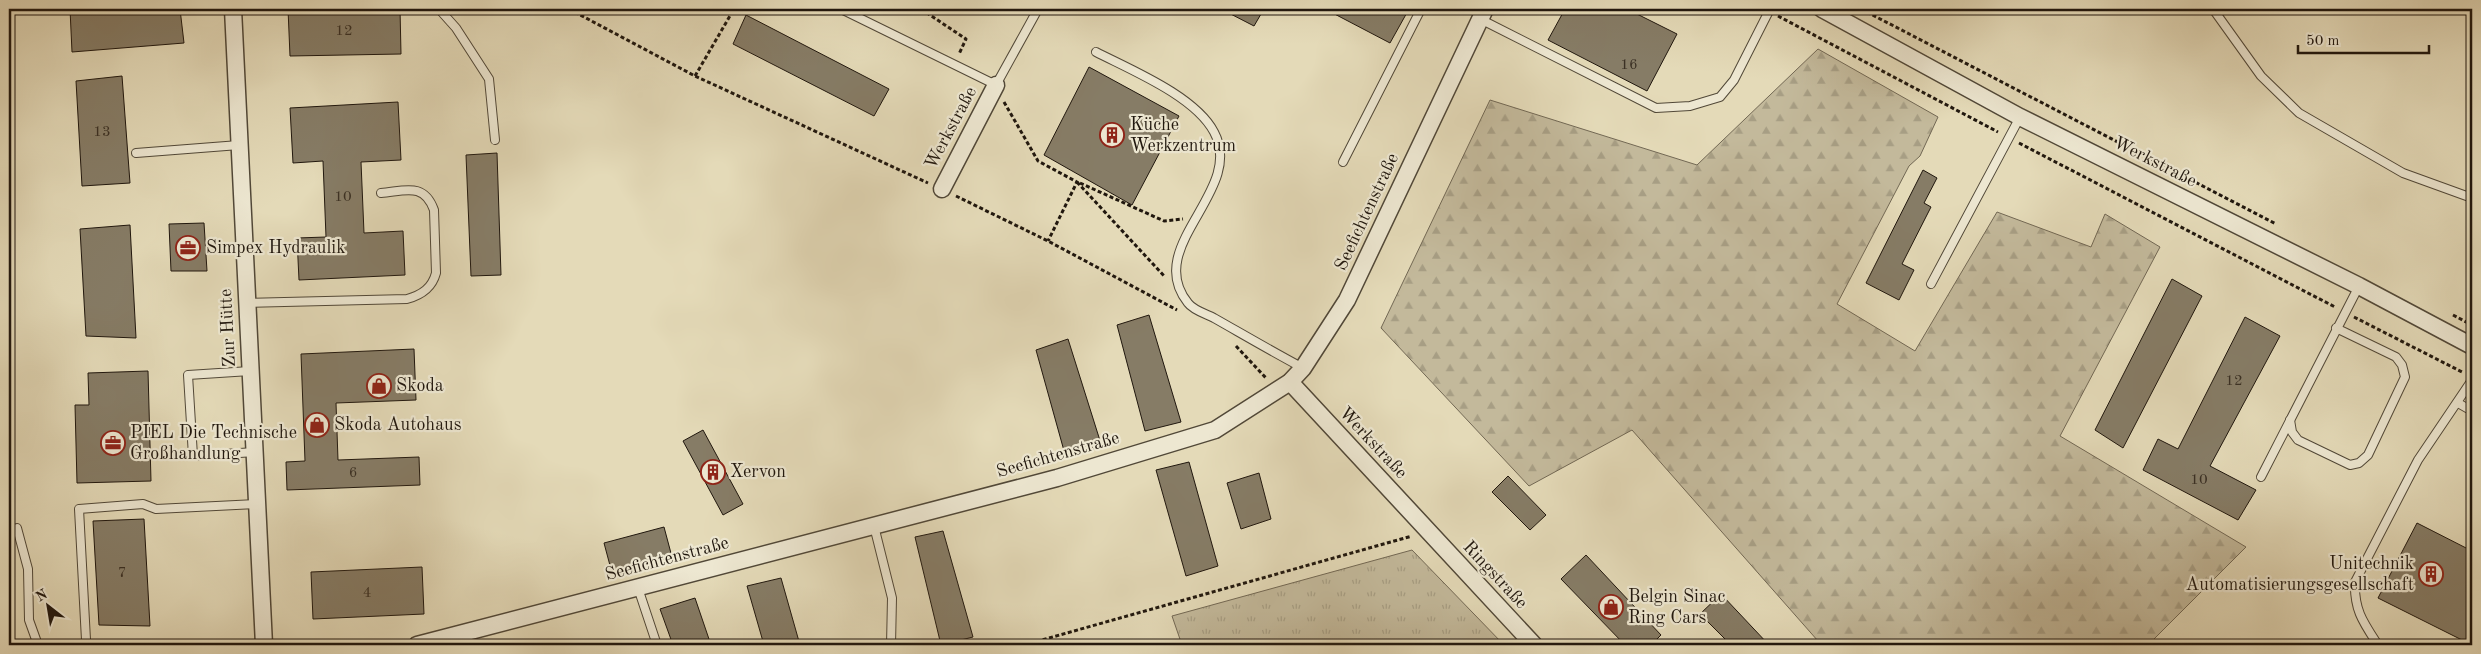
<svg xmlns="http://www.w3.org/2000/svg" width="2481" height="654" viewBox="0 0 2481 654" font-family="'Old Standard TT',serif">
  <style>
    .grass { fill: url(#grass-tufts); stroke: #726854 }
    .forest { fill: url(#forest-firs); stroke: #726854 }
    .building { fill: #867c66; stroke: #20170e }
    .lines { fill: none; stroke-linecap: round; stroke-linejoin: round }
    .lane-casing { stroke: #514838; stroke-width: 10 }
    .street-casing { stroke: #514838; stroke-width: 19 }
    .path { stroke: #20170e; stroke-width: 3; stroke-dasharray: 4 2.5; stroke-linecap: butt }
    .lane { stroke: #ede7d1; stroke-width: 8 }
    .street { stroke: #ede7d1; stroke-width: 16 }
    .labels { text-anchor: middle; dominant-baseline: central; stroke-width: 4.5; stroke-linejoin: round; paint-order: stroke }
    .number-label { font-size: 15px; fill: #3a3024 }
    .poi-label { font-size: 18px; fill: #20170e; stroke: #ede7d1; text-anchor: start }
    .street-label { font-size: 18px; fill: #20170e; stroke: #ede7d1 }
  </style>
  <defs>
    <pattern id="grass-tufts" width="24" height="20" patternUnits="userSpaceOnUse" patternTransform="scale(1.25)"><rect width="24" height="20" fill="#c3b99b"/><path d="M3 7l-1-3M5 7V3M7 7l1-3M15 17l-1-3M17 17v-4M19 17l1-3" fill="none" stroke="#a79e84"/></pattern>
    <pattern id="forest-firs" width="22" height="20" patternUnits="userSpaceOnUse" patternTransform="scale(1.25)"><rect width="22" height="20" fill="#c3b99b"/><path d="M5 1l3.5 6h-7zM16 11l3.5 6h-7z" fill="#a79e84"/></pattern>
  </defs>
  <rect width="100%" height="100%" fill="#e4dab8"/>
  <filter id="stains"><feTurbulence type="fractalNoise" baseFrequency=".004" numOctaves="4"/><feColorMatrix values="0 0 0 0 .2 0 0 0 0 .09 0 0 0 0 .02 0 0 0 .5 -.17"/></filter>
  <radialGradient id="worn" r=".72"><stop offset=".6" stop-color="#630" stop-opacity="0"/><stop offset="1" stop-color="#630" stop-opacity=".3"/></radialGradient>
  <!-- grass -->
  <path class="grass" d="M1412,550l92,95h-322l-10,-29z"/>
  <!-- forest -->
  <path class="forest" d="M1818,49l120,68 -18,39 -11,10 -72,138 78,47 82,-139 94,35 14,-33 55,33 -100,189 186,111 -98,98h-334l4,-4 -186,-211 -103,56 -148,-158 109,-228 207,65z"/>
  <!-- building -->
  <g class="building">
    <path d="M70,9h110l4,34 -112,9z"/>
    <path d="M288,9h112l1,45 -111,2z"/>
    <path d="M1221,9h30l10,5 -7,12z"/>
    <path d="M1325,9h84l-19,34z"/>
    <path d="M1565,9h62l50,25 -30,57 -99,-51z"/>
    <path d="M746,15l143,74 -15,27 -141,-72z"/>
    <path d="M1089,67l90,49 -47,89 -88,-50z"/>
    <path d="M122,76l8,107 -48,3 -6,-105z"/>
    <path d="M398,102l3,58 -40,2 3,71 39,-2 2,44 -106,5 -2,-42 29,-1 -3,-76 -30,2 -3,-55z"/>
    <path d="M497,153l4,122 -30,1 -5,-121z"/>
    <path d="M1923,170l14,8 -13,25 7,4 -29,57 12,6 -15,30 -33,-17z"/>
    <path d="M204,223l3,48h-36l-2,-47z"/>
    <path d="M130,225l6,113 -50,-2 -6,-107z"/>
    <path d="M2172,279l30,17 -79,152 -28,-18z"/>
    <path d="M1149,315l32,107 -36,9 -28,-106z"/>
    <path d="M2245,317l35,19 -70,130 46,24 -18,30 -95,-50 15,-31 20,10z"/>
    <path d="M1068,339l34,108 -36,11 -30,-108z"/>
    <path d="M414,349l2,51 -80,3 2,57 81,-3 1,28 -133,5 -1,-28 19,-1 -4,-107z"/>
    <path d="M148,371l3,110 -74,2 -2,-78h14l-1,-32z"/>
    <path d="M703,430l40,74 -20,11 -40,-74z"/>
    <path d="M1189,462l29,104 -32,10 -30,-106z"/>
    <path d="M1259,473l12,46 -30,10 -14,-46z"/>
    <path d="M1508,476l38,39 -16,15 -38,-38z"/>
    <path d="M144,519l6,107 -51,-1 -6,-104z"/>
    <path d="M2417,523l55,28v94l-94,-47z"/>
    <path d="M664,527l8,30 -60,16 -8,-30z"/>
    <path d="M943,531l30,106 -32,8 -26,-108z"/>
    <path d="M1586,555l75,80 -10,10h-26l-64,-66z"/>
    <path d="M422,567l2,47 -111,5 -2,-47z"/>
    <path d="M781,578l19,67h-36l-17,-59z"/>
    <path d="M1721,594l48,51h-38l-31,-31z"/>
    <path d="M695,598l16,47h-38l-13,-36z"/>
  </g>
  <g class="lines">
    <defs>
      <g id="lane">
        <path d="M439,9l17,19 33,51 6,61"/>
        <path d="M841,9l155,76 42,-76"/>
        <path d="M2213,9l48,67 38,37 104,60 69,25"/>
        <path d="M1480,19l176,89 34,-2 30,-9 14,-17 36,-71"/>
        <path d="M1096,52c35,18 99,44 118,80 32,59 -72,114 -26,171 5,7 18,11 26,15 30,17 59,34 89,50"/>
        <path d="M136,153l103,-8"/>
        <path d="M1343,162l78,-153"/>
        <path d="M1931,284l89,-167"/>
        <path d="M247,303l160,-4c15,-4 25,-11 29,-26l-2,-63c-10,-28 -29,-19 -53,-17"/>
        <path d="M250,371l-62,4 5,81 62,-4"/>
        <path d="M2458,403l14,8"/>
        <path d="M2290,420l2,12 6,8 52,25 9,-2 9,-8 37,-78 -3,-12 -6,-8 -60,-29"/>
        <path d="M2261,477l98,-191"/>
        <path d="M874,526l18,72 -1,47"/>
        <path d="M17,528l11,41 1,51 9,25"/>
        <path d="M638,588l19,57"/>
        <path d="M86,640l-7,-131 64,-5 13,5 101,-5"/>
        <path d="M2378,645c-15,-23 -24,-35 -23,-63l63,-122 54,-80"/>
      </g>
      <g id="street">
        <path d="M233,9l31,636"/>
        <path d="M1822,9l198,108 339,169 113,60"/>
        <path d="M942,189l54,-104"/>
        <path d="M1290,382l244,263"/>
        <path d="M417,645l640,-167 158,-48 75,-48 13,-14 44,-68 138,-291"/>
      </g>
    </defs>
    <!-- lane casing -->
    <use href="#lane" class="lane-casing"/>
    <!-- street casing -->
    <use href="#street" class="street-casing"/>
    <!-- path -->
    <g class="path">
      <path d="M569,9l126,67 233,107"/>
      <path d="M921,9l45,30 -7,15"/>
      <path d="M1861,9l415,215"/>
      <path d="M1778,16l220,116"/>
      <path d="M695,76l39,-67"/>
      <path d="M1004,102l34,59 39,21 -29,59"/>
      <path d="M2019,143l316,164"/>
      <path d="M1077,182l88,95"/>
      <path d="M1080,183l84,38 19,-2"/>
      <path d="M956,196l92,45 129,69"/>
      <path d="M2453,315l19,10"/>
      <path d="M2354,317l110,56"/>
      <path d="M1236,346l30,32"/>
      <path d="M1024,645l388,-109"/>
    </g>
    <!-- lane -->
    <use href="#lane" class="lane"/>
    <!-- street -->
    <use href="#street" class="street"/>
  </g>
  <!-- icons -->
  <defs>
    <symbol id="building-ring" viewBox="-11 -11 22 22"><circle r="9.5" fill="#ede7d1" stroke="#8f2418" stroke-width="1.5"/><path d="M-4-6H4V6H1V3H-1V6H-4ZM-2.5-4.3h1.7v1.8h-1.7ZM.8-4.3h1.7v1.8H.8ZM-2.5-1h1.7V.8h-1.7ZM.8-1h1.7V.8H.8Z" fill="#8f2418"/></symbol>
    <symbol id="office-ring" viewBox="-11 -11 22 22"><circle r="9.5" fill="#ede7d1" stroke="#8f2418" stroke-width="1.5"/><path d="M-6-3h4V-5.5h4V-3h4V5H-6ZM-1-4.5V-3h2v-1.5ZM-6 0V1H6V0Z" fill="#8f2418"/></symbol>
    <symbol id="shop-ring" viewBox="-11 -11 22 22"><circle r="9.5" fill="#ede7d1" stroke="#8f2418" stroke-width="1.5"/><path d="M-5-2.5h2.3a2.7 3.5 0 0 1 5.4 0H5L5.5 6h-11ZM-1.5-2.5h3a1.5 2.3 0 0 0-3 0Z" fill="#8f2418"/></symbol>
  </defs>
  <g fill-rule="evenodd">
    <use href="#building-ring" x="1098" y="121" width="28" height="28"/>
    <use href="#office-ring" x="174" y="234" width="28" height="28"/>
    <use href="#shop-ring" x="365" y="372" width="28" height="28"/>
    <use href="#shop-ring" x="303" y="411" width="28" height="28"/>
    <use href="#office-ring" x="99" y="429" width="28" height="28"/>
    <use href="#building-ring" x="699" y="458" width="28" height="28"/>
    <use href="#building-ring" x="2417" y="560" width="28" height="28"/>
    <use href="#shop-ring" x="1597" y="593" width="28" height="28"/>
  </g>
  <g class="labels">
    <!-- number labels -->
    <g class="number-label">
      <text x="344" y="31">12</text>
      <text x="1629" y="65">16</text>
      <text x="102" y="132">13</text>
      <text x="343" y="197">10</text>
      <text x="2234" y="381">12</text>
      <text x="353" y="473">6</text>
      <text x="2199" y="480">10</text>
      <text x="122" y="573">7</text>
      <text x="367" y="593">4</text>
    </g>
    <!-- poi labels -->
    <g class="poi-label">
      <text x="1130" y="125">Küche<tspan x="1130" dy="21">Werkzentrum</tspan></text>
      <text x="206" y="248">Simpex Hydraulik</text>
      <text x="396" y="386">Skoda</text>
      <text x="334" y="425">Skoda Autohaus</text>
      <text x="130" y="433">PIEL Die Technische<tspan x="130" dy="21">Großhandlung</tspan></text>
      <text x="730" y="472">Xervon</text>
      <text x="2414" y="564" text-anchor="end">Unitechnik<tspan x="2414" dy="21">Automatisierungsgesellschaft</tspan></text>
      <text x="1628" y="597">Belgin Sinac<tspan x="1628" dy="21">Ring Cars</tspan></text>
    </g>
    <!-- street labels -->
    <g class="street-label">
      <text transform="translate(951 128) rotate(-62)">Werkstraße</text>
      <text transform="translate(2155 162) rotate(27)">Werkstraße</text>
      <text transform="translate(1367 212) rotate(-65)">Seefichtenstraße</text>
      <text transform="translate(228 328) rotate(-93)">Zur Hütte</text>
      <text transform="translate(1373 443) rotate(47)">Werkstraße</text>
      <text transform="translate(1058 455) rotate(-16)">Seefichtenstraße</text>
      <text transform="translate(667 559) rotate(-15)">Seefichtenstraße</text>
      <text transform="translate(1495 575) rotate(47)">Ringstraße</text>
    </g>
  </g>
  <!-- margin -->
  <rect width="2481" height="654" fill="none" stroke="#e4dab8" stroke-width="30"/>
  <rect x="10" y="10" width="2461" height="634" fill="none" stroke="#20170e" stroke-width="2.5"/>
  <rect x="15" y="15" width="2451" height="624" fill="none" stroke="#20170e"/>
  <!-- north arrow -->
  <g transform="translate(48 606) rotate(329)" stroke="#ede7d1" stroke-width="4" paint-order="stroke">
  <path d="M0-4L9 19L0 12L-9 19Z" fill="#20170e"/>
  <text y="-8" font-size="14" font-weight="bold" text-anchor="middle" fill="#20170e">N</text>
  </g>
  <!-- scale -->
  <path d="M2298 45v8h131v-8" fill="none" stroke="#20170e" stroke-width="2.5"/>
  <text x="2306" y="45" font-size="15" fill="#20170e" stroke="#ede7d1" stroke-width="4" paint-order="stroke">50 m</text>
  <rect width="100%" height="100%" filter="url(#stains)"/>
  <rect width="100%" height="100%" fill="url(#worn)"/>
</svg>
